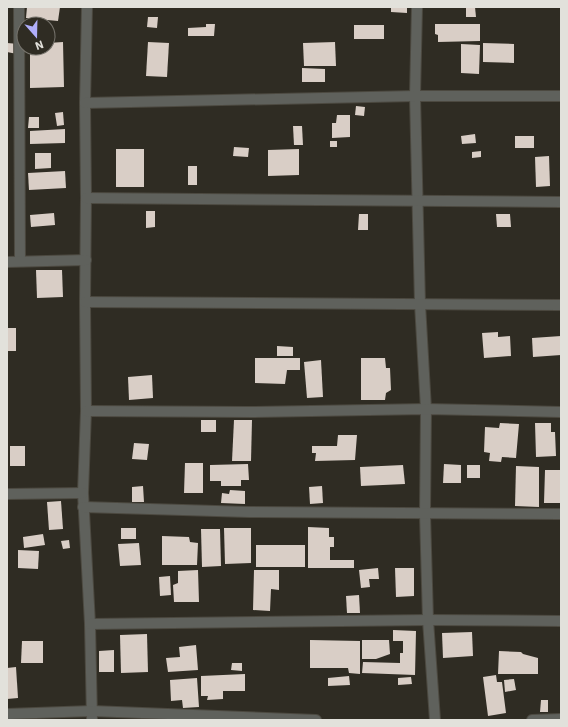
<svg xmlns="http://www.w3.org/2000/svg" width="568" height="727" viewBox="0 0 568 727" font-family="'IBM Plex Sans',sans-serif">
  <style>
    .building { fill: #d9cec6 }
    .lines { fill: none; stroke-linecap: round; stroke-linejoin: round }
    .street-casing { stroke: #4c4940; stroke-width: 12 }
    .street { stroke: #5f615c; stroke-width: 10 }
  </style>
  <rect width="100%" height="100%" fill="#2f2c23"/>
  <!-- building -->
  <g class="building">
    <path d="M27,7h33l-2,14 -32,-3z"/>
    <path d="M391,7h16v6l-16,-1z"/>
    <path d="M466,7h9l1,10h-10z"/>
    <path d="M148,17h10l-1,11 -10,-1z"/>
    <path d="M206,24h9l-1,12h-26v-8l18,-1z"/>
    <path d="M435,24h45v17l-42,1v-7l-3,-1z"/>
    <rect x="354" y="25" width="30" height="14"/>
    <path d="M63,42l1,45 -34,1v-40h18v-5z"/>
    <path d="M148,42l21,1 -2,34 -21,-1z"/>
    <path d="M335,42l1,24h-32l-1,-23z"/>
    <path d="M7,43l12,1 -2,10 -10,-2z"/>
    <path d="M483,43l31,1v19l-31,-1z"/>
    <path d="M461,44l19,1 -1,29 -18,-1z"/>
    <path d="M302,68l23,1v13h-23z"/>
    <path d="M356,106l9,1 -1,9 -9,-1z"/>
    <path d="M63,112l1,13 -7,1 -2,-13z"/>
    <path d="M337,115h13v22l-18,1v-15h4z"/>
    <path d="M29,117h10v11h-11z"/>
    <path d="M293,126h9l1,19h-9z"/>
    <path d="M65,129v14l-35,1v-13z"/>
    <path d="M475,134l1,9 -14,1 -1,-8z"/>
    <rect x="515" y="136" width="19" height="12"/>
    <rect x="330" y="141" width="7" height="6"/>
    <path d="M234,147l15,1 -1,9 -15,-1z"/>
    <rect x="116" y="149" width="28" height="38"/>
    <path d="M299,149v26l-31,1v-26z"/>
    <path d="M481,151v6l-9,1v-6z"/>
    <path d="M35,153h16v15l-16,1z"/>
    <path d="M549,156l1,30 -14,1 -1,-30z"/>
    <rect x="188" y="166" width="9" height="19"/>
    <path d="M65,171l1,17 -37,2 -1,-17z"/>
    <path d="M146,211h9v16l-9,1z"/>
    <path d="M54,213l1,12 -24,2 -1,-12z"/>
    <path d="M359,214h9v16h-10z"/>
    <path d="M496,214h14l1,13h-14z"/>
    <path d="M36,270h26l1,27 -26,1z"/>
    <rect x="7" y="328" width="9" height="23"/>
    <path d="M498,332v5l12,-1 1,20 -27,2 -2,-25z"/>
    <path d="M561,336v19l-28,2 -1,-19z"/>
    <path d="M277,346l16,1v9h-16z"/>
    <path d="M255,358h45v12h-13l-2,14 -30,-1z"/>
    <path d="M361,358h24l1,10h4l1,22 -5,3 -1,7h-24z"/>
    <path d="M321,360l2,37 -16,1 -3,-36z"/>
    <path d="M152,375l1,23 -24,2 -1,-23z"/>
    <rect x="201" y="420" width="15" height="12"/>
    <path d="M234,420h18l-1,41h-19z"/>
    <path d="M500,423l19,1 -3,34 -14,-1 -1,5 -12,-1 1,-8 -6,-1 1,-25 14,1z"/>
    <path d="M535,423h16v9h4l1,24 -20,1z"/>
    <path d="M338,435h19l-2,25 -40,1 1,-8h-4v-7h25z"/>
    <path d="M134,443l15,1 -2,16 -15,-1z"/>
    <rect x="10" y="446" width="15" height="20"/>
    <path d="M185,463h18v30h-19z"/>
    <path d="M248,464l1,16h-8v6h-20v-5h-11v-16z"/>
    <path d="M444,464l17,1v18h-18z"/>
    <path d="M403,465l2,19 -44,2 -1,-19z"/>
    <rect x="467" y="465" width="13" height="13"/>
    <path d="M516,466l23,1v40l-24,-1z"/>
    <path d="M545,470h16v33h-17z"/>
    <path d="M143,486l1,16h-12v-15z"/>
    <path d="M322,486l1,17 -13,1 -1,-17z"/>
    <path d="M230,490l15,1v13l-24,-1 1,-10 7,1z"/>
    <path d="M61,501l2,28 -14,1 -2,-28z"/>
    <path d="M308,527l21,1v9h5v10h-4v13h24v8h-46z"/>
    <rect x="121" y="528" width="15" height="11"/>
    <path d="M224,528h27v35l-26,1z"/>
    <path d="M201,529h19l1,37 -19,1z"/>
    <path d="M43,534l2,11 -21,3 -1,-11z"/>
    <path d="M162,536l27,1 1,5 8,1 -1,22h-35z"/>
    <path d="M69,540l1,8 -7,1 -2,-8z"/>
    <path d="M139,543l2,22 -21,1 -2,-22z"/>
    <rect x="256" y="545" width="49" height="22"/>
    <path d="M18,550l21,1 -1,18 -20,-1z"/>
    <path d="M378,568l1,11h-10l1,8 -9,1 -2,-18z"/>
    <path d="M395,568h19v28l-18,1z"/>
    <path d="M198,570l1,32h-25l-1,-17 5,-2v-12z"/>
    <path d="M254,570h25v20l-8,-1 -1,22 -17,-1z"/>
    <path d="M170,576l1,19 -11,1 -1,-19z"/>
    <path d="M359,595l1,18h-13l-1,-17z"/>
    <path d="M393,630l23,1 -1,44 -53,-2 1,-11 37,1v-10h3v-12h-10z"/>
    <path d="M472,632l1,24 -30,2 -1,-25z"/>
    <path d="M147,634l1,38 -27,1 -1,-38z"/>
    <path d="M310,640l50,1v33l-11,-1 -1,-5h-38z"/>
    <path d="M362,640h27l1,14 -14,5h-14z"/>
    <path d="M22,641h21v22h-22z"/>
    <path d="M196,645l2,25 -30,2 -2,-14 14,-1 -1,-10z"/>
    <path d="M114,650v22h-15v-21z"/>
    <path d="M499,651l22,1 2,2 15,4v16h-40z"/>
    <path d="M232,663h10v8l-11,-1z"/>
    <path d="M16,667l2,31 -11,1v-31z"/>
    <path d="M245,674v17h-22v8l-16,1 1,-4h-7v-20z"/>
    <path d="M496,675l1,7h5l4,31 -18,3 -5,-39z"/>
    <path d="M349,676l1,9 -22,1v-8z"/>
    <path d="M411,677l1,7 -14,1v-7z"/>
    <path d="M197,678l2,29 -16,1 -1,-8 -11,1 -1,-21z"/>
    <path d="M514,679l2,11 -11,2 -1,-12z"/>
    <path d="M541,700h7v12h-8z"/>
  </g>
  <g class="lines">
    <defs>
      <g id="street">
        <path d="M19,7l1,254"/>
        <path d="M87,7l-2,96 1,95 -1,104 1,109 -3,82 7,131 2,96"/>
        <path d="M417,7l-2,89 5,208 6,105 -1,105 3,106 7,100"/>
        <path d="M85,103l330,-7h146"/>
        <path d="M86,198l475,4"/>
        <path d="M7,262l79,-2"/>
        <path d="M85,302l476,3"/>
        <path d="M86,411l164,1 176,-3 135,3"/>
        <path d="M7,494l76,-1"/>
        <path d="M83,507l166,5 312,2"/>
        <path d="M90,624l338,-4 133,1"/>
        <path d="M7,714l85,-3 224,9"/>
        <path d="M532,720l29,-1"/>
      </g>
    </defs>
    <!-- street casing -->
    <use href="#street" class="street-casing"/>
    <!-- street -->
    <use href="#street" class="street"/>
  </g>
  <!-- border -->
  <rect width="568" height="727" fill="none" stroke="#e2e1db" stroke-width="16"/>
  <!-- north arrow -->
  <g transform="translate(36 36) rotate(160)"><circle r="19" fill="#2f2c23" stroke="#77746d"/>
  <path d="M0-3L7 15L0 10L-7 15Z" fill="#b0aefa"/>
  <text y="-6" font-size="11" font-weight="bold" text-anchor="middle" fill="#e2e1db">N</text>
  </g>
</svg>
